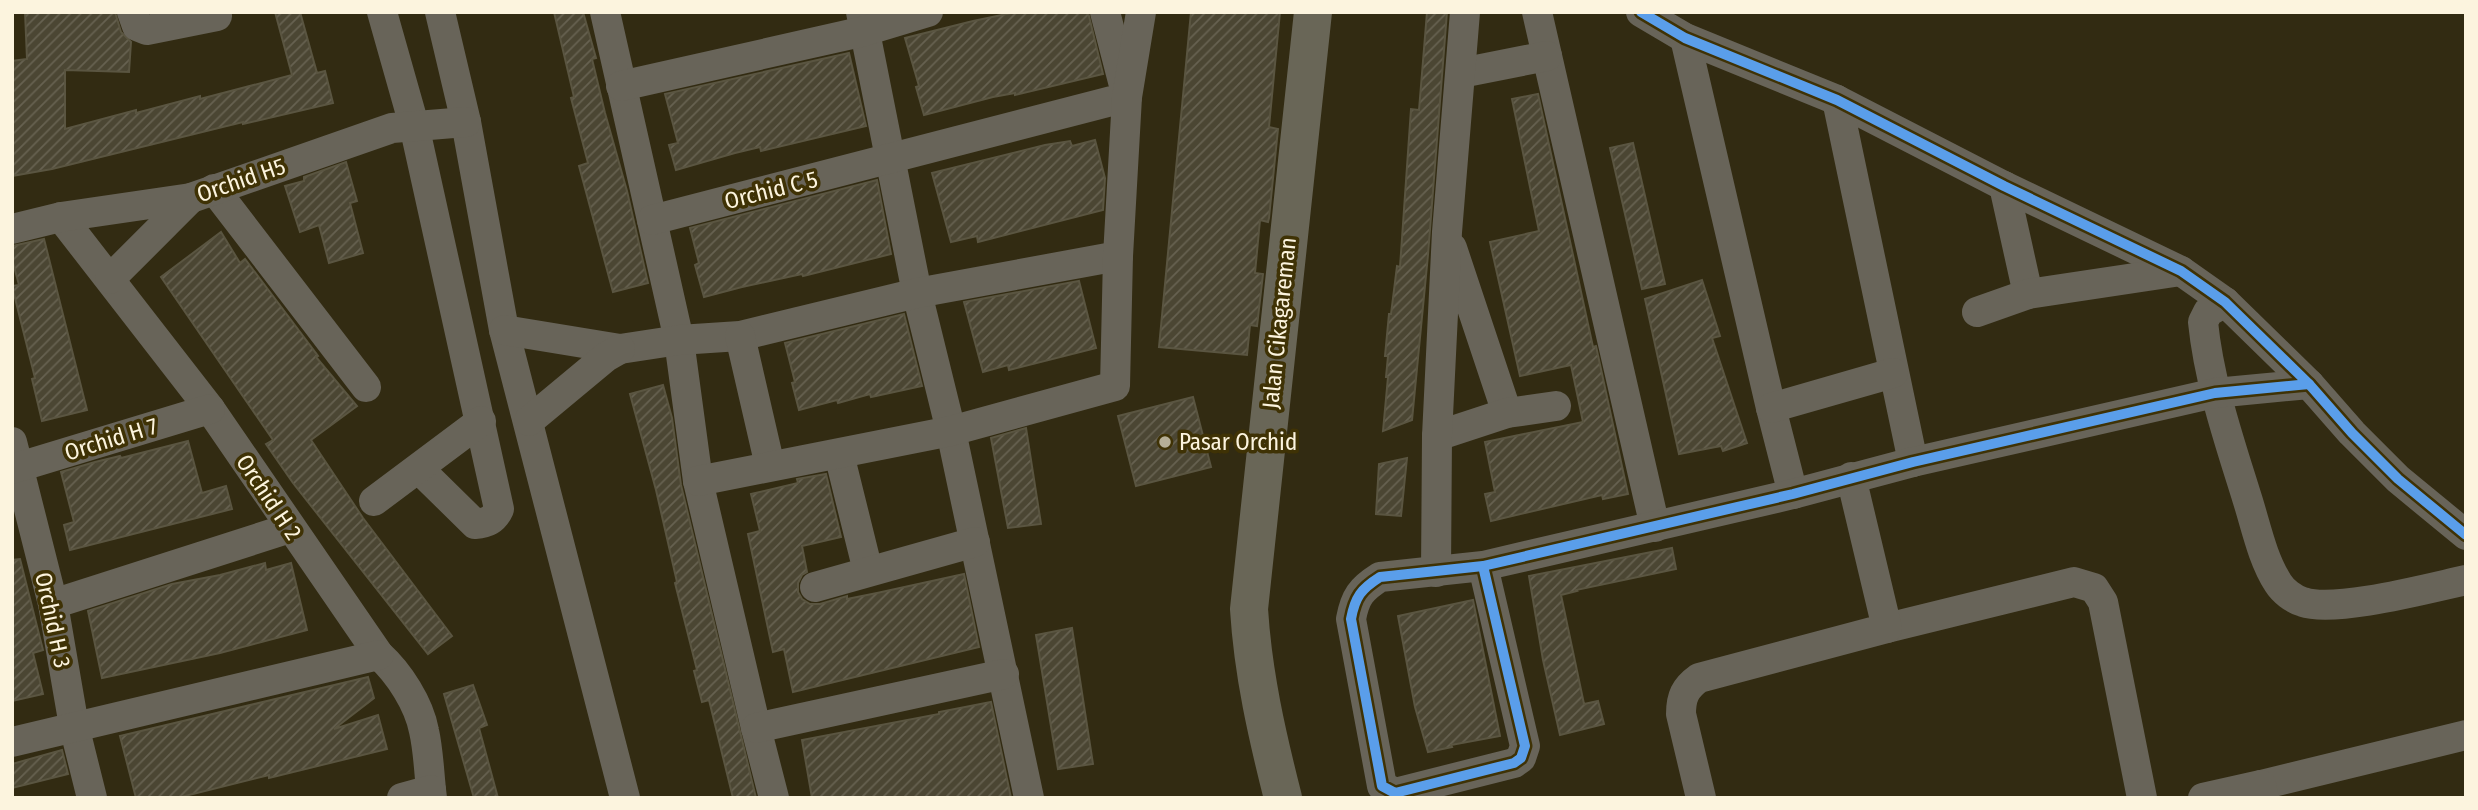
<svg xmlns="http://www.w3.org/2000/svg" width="2478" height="810" viewBox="0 0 2478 810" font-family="'Fira Sans Condensed',sans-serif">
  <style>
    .building { fill: url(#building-hatch); stroke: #5a5541; stroke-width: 2 }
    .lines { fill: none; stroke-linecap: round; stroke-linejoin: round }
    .street { stroke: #686459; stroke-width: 30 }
    .secondary { stroke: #696657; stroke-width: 38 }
    .cycleway-casing { stroke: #3f3205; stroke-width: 15 }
    .cycleway { stroke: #5a9eea; stroke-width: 10 }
    .poi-dot { fill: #b5ae97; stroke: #3f3205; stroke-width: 2.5 }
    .labels { text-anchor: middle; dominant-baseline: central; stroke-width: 7; stroke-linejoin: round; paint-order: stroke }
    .street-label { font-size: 23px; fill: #fcf4de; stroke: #3f3205 }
    .poi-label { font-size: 23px; fill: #fcf4de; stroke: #3f3205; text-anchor: start }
  </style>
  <defs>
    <pattern id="building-hatch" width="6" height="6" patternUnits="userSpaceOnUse" patternTransform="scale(1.75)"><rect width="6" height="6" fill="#4b4633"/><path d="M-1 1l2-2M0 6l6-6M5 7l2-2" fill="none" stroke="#666150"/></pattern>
  </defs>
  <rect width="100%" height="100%" fill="#322b12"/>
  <!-- building -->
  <g class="building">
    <path d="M25,12h90l6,20 10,10 -2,30 -64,-2v59l71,-19v3l64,-17v3l92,-24 -17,-63h25l17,61 8,-2 8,32 -90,21v-2l-191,47 -40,7v-115l15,-2z"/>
    <path d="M554,12h29l13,46 -4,1 13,54 22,78 21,92 -35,9 -34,-126 9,-3 -17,-65 3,-1z"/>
    <path d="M1016,12h72l15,62 -88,21v-2l-22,4 -69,18 -8,-28 3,-1 -14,-48 68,-17z"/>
    <path d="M1191,12h89l-11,115 9,2 -9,89 -1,4 -8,-2 -5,53 8,1 -6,52 -7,-1 -3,30 -88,-8z"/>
    <path d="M1427,12h20l-19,243 -16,165 -29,11 5,-54h-2l2,-21h-3l4,-42h2l6,-48 3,1 11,-158 8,1z"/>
    <path d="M849,53l17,73 -105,25 -1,-4 -25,6 -59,17 -7,-25 9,-2 -13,-49z"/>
    <path d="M1538,94l55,253 3,-1 32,148 -25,5 -1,-4 -111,26 -6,-27 10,-2 -10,-50 98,-20 -12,-57 -51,11 -30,-134 49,-11 -27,-132z"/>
    <path d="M1095,140l10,38 -2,32 -125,32 -1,-6 -26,6 -19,-69 113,-28 25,-4 2,5z"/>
    <path d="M1633,143l32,141 -23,5 -32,-141z"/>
    <path d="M346,162l11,39 -7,2 13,50 -34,10 -10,-38 -19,7 -15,-46 19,-5v-4z"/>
    <path d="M877,180l14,74 -88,22 -1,-2 -60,13 -38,10 -9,-32 4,-2 -9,-35z"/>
    <path d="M221,232l19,31 5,-4 73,97 -2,1 41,49 -46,34 52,78 89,118 -24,18 -135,-171 -27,-39 7,-4 -112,-163z"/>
    <path d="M44,239l43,171 -45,11 -10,-42 3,-1 -23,-92 7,-1 -7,-26v-13z"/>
    <path d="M1702,280l18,56 -8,2 35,105 -24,8 -2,-5 -42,8 -34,-155z"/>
    <path d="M1079,281l17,67 -87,22 -1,-5 -25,7 -19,-70z"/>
    <path d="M904,314l18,72 -51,11 -1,-3 -32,9 -1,-3 -38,10 -7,-27 3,-1 -10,-39z"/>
    <path d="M663,385l9,33 9,67 75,313h-23l-24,-98 -7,2 -8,-31 3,-1 -22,-87 2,-1 -21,-92 -26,-96z"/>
    <path d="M1193,397l18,70 -75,19 -18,-70z"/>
    <path d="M1026,428l15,96 -33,4 -17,-90z"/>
    <path d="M188,441l14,52 24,-7 6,23 -162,41 -6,-25 10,-3 -13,-50 34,-10 25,-6 1,2z"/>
    <path d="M1407,458l-6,58 -25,-2 3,-50z"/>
    <path d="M826,474l15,63 -39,9 5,26 -5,3 -4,8v9l4,7 8,5h10l27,-8v3l30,-6 87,-19 15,73 -186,45 -9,-43 -11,3 -25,-118 12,-3 -9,-37 47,-11 -1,-4z"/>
    <path d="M1672,548l4,21 -100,21 1,1 -16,4 23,109 14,-3 6,23 -44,11 -17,-75 -14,-84z"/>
    <path d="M20,559l23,91 -10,3 10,41 -31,7v-141z"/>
    <path d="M265,563l1,7 25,-7 16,67 -87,23 -118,25 -14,-67 84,-27 48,-9z"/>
    <path d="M1473,600l27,136 -49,9 1,2 -24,5 -13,-45 -17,-91z"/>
    <path d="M1072,628l21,136 -35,5 -22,-134z"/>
    <path d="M368,677l6,21 -40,31 44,-14 9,34 -118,29v-3l-92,23h-41l-16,-62z"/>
    <path d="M473,685l14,40 -8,3 19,70h-24l-30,-104z"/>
    <path d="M991,702l20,96h-199l-10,-58 137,-26v-2z"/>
    <path d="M62,750l6,24 -56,14v-24z"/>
  </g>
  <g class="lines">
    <!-- street -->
    <g class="street">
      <path d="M132,12l5,14 10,4 70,-14"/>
      <path d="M382,12l32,113 85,384c-5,11 -12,14 -24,15l-56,-55"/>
      <path d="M440,12l26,110 38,208 121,468"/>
      <path d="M605,12l74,328 19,141 58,247 18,70"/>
      <path d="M861,12l56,281 34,138 78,367"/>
      <path d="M1537,12l118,515"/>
      <path d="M1641,12l44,26 152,62 167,86 177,85 44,31 84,82 43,49 46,46 68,56"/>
      <path d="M1685,38l86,370 22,86"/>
      <path d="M1461,73l86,-17"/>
      <path d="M621,86l244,-55 63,-19"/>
      <path d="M1837,100l76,362"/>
      <path d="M2004,186l24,108"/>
      <path d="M214,189l152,198"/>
      <path d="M61,217l149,192 169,246c20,18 40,49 45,76 5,22 5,45 8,67"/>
      <path d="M652,220l475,-123 -22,-85"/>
      <path d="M12,229l49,-12 130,-19 201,-70 74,-6"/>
      <path d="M1452,248l55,165"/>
      <path d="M110,279l81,-81"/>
      <path d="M2225,302l-17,10 -5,10c6,60 26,118 44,176 9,28 15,60 31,85 5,8 15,16 25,19 32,11 126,-14 163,-22"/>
      <path d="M1977,312l51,-18 153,-23"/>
      <path d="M504,330l116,19 59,-9 61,-4 177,-43 201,-37"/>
      <path d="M740,336l30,130"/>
      <path d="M1771,408l122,-35"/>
      <path d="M529,421l77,-64 14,-8"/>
      <path d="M1437,436l70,-23 49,-7"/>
      <path d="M12,442l41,162 21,122 18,72"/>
      <path d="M839,454l29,117"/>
      <path d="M12,469l198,-60"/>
      <path d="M698,481l253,-50 164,-45 3,-130 9,-159 14,-85"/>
      <path d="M374,501l107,-80"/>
      <path d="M1483,566l42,180 -4,12 -7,5 -119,30 -13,-7 -31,-167c4,-22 10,-30 29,-42l103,-11 310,-72 120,-32 302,-69 94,-9"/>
      <path d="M1436,572l1,-136 10,-204 18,-220"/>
      <path d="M815,587l160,-45"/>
      <path d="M53,604l237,-76"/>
      <path d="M1887,628l187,-46 20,6 9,14 39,196"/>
      <path d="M756,728l248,-54"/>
      <path d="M12,742l367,-87"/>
      <path d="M2261,785l205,-50"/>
      <path d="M402,798l29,-8"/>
      <path d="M1701,798l-20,-84c0,-17 4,-26 18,-36l188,-50 -36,-151"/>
      <path d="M2203,798l58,-13 3,13"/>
    </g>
    <!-- secondary -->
    <path class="secondary" d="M1283,798c-16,-63 -30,-124 -34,-189l64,-597"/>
    <defs>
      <g id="cycleway">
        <path d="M1641,12l44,26 152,62 167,86 177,85 44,31 84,82 43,49 46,46 68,56"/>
        <path d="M1483,566l42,180 -4,12 -7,5 -119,30 -13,-7 -31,-167c4,-22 10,-30 29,-42l103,-11 310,-72 120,-32 302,-69 94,-9"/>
      </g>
    </defs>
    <!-- cycleway casing -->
    <use href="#cycleway" class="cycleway-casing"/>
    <!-- cycleway -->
    <use href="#cycleway" class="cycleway"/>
  </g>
  <!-- markers -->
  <circle class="poi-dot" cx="1165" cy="442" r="7"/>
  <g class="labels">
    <!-- street labels -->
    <g class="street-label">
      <text transform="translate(241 180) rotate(-19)">Orchid H5</text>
      <text transform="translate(771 190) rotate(-14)">Orchid C 5</text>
      <text transform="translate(1279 323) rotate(-84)">Jalan Cikagareman</text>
      <text transform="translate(111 439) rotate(-17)">Orchid H 7</text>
      <text transform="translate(269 497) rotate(56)">Orchid H 2</text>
      <text transform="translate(53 620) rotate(78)">Orchid H 3</text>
    </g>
    <!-- poi labels -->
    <g class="poi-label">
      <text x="1179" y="442">Pasar Orchid</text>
    </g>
  </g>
  <!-- border -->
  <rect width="2478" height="810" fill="none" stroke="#fcf4de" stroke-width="28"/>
</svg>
